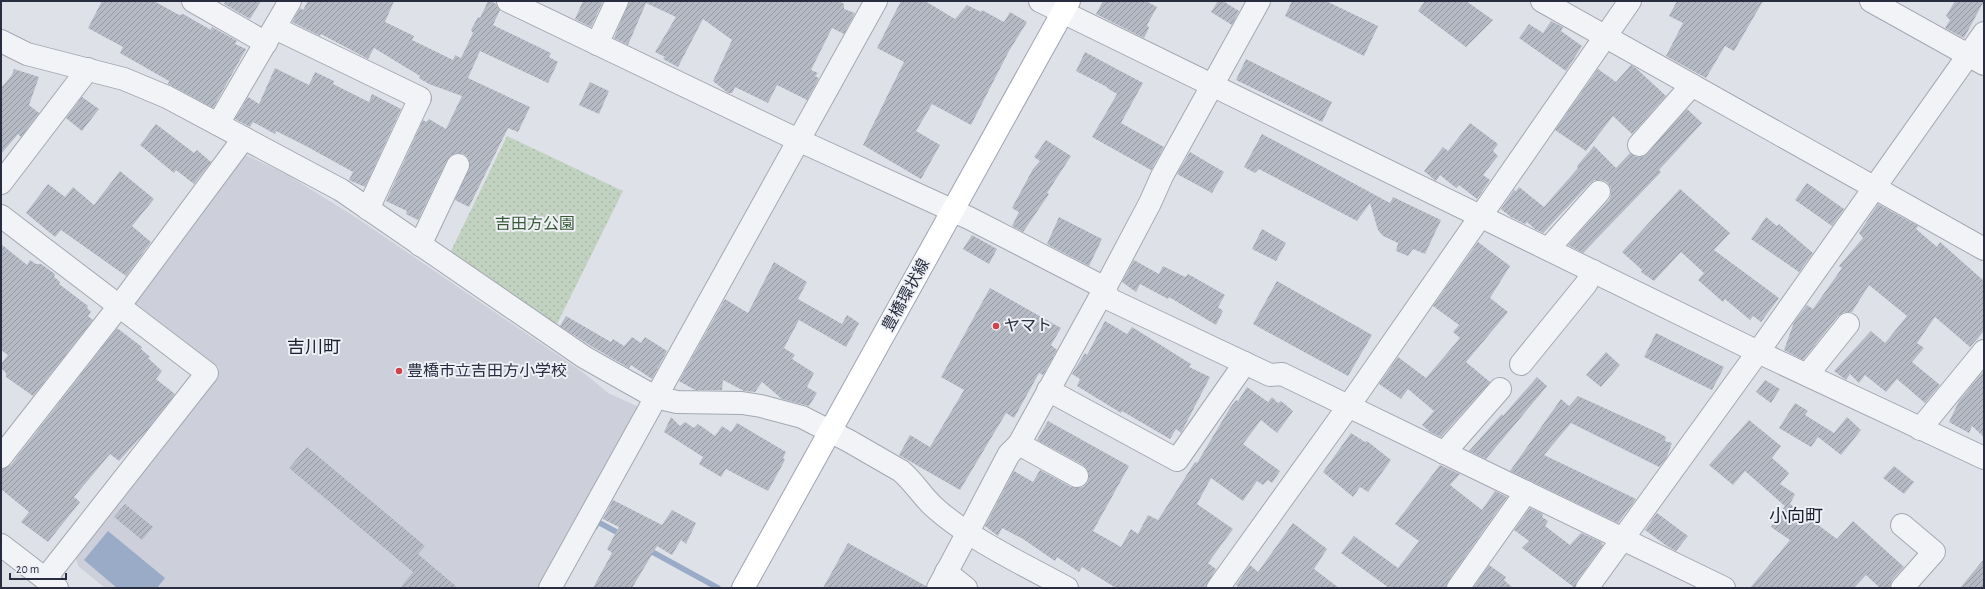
<svg xmlns="http://www.w3.org/2000/svg" width="1985" height="589" viewBox="0 0 1985 589" font-family="'Alegreya Sans','Noto Sans JP',sans-serif">
  <style>
    .built { fill: #cdd0da }
    .park { fill: url(#park-dots) }
    .water { fill: #9aabc8 }
    .lines { fill: none; stroke-linecap: round; stroke-linejoin: round }
    .stream { stroke: #9aabc8; stroke-width: 5.5 }
    .building { fill: url(#building-hatch) }
    .minor-casing { stroke: #a4a8b2; stroke-width: 24 }
    .major-casing { stroke: #9ea4b4; stroke-width: 24 }
    .minor { stroke: #f1f3f6; stroke-width: 22 }
    .major { stroke: #fff; stroke-width: 22 }
    .poi-dot { fill: #cc4449; stroke: #eef0f6; stroke-width: 1.5 }
    .labels { text-anchor: middle; dominant-baseline: central; stroke-width: 4; stroke-linejoin: round; paint-order: stroke }
    .park-label { font-size: 16px; fill: #385a35; stroke: #eef0f6 }
    .street-label { font-size: 16px; fill: #282e3f; stroke: #eef0f6 }
    .poi-label { font-size: 16px; fill: #282e3f; stroke: #eef0f6; text-anchor: start }
    .quarter-label { font-size: 18px; fill: #1a1f30; stroke: #eef0f6 }
  </style>
  <defs>
    <pattern id="park-dots" width="8" height="8" patternUnits="userSpaceOnUse"><rect width="8" height="8" fill="#c2d2c0"/><path d="M2 2h.1M6 6h.1" fill="none" stroke="#a7b5a6" stroke-width="1.8" stroke-linecap="round"/></pattern>
    <pattern id="building-hatch" width="6" height="6" patternUnits="userSpaceOnUse"><rect width="6" height="6" fill="#b6bac5"/><path d="M-1 1l2-2M0 6l6-6M5 7l2-2" fill="none" stroke="#9498a1"/></pattern>
  </defs>
  <rect width="100%" height="100%" fill="#dfe1e8"/>
  <!-- built -->
  <path class="built" d="M242,153l44,21 71,44 227,155 24,20 31,14 -96,181h-438l-27,-22 -3,-11 145,-187 -90,-69z"/>
  <!-- park -->
  <path class="park" d="M507,136l116,55 -67,135 -106,-73z"/>
  <!-- water -->
  <path class="water" d="M108,531l57,47 -8,10h-40l-33,-28z"/>
  <g class="lines">
    <!-- stream -->
    <g class="stream">
      <path d="M595,527l3,-5 24,13"/>
      <path d="M647,549l71,39"/>
    </g>
  </g>
  <!-- building -->
  <g class="building">
    <path d="M102,1h52l25,14 4,-1 28,16 1,-3 25,14 -2,3 11,5 -33,59 -45,-24 1,-3 -49,-28 3,-6 -35,-19z"/>
    <path d="M226,1h35l-11,18 -26,-15z"/>
    <path d="M308,1h86l-9,21 29,14 -2,4 41,20 2,-5 6,3 12,-25 -2,-3 7,-13 2,1 8,-17h3l5,3 4,6 -7,15 58,28 -2,4 9,5 -10,21 -68,-32 -12,27 62,29 -12,25 -10,-4 -39,79 -14,-7 15,-36 -2,-6 -4,-4 -7,-1 -6,2 -4,5 -29,60 -12,-6 1,-3 -21,-10 37,-81 3,2 3,-3 17,10 16,-33 -33,-12 -10,-6 1,-2 -46,-28 -6,11 -47,-25 -1,2 -28,-14 8,-14 3,2z"/>
    <path d="M583,1h20l-12,26 -16,-8z"/>
    <path d="M629,1h210l5,3v5l11,4 -11,21 -12,-6 -21,42 7,3 -3,3 4,2 -12,22 -30,-15 -9,18 -33,-16 -3,6h-4l-15,-12 19,-41 -29,-21 -25,48 -15,-8 2,-2 -10,-5 21,-35 -30,-14 -18,42 -14,-7z"/>
    <path d="M901,1h24l30,18 12,-14 14,7 1,-2 22,12 6,-10 17,10 -18,29 -38,74 -39,-21 -16,27 24,14 -19,34 -58,-34 41,-83 -27,-14z"/>
    <path d="M1103,1h43l11,6 -10,18 2,3 -5,10 -48,-24z"/>
    <path d="M1218,1h5l16,10 -7,14 -21,-13z"/>
    <path d="M1292,1h34l52,25 -14,30 -79,-40z"/>
    <path d="M1425,1h41l27,19 -27,27 -48,-36z"/>
    <path d="M1677,1h86l-29,50 -9,-5 -19,32 -40,-22 17,-33 -14,-7z"/>
    <path d="M1955,1h29l-20,37 -19,-10 5,-8 -4,-4z"/>
    <path d="M1551,21l12,6 -2,4 21,15 -16,25 -47,-33 10,-14 14,9z"/>
    <path d="M1085,52l58,31 -22,40 43,24 -13,23 -59,-33 25,-43 -10,-6v-1l-31,-16z"/>
    <path d="M1246,59l86,43 -10,20 -86,-42z"/>
    <path d="M1631,65l6,4 29,27 -34,38 -19,-18 -27,35 -31,-21 43,-61 18,13z"/>
    <path d="M275,68l34,17 6,-13 19,9 -1,3 36,18 3,-8 29,15 -36,78 -16,-7 4,-8 -47,-26 -30,-15 -1,3 -22,-12 -3,5 -15,-8 13,-22 11,7z"/>
    <path d="M14,69l25,8 -10,28 10,8 -18,24 -3,-3 -17,20v-66l11,-13z"/>
    <path d="M590,82l19,9 -10,23 -20,-9z"/>
    <path d="M82,97l17,12 -17,22 -16,-13z"/>
    <path d="M1687,109l15,14 -43,47 2,2 -78,81 -15,-8 41,-45 2,-5v-7l-4,-6 -5,-2h-7l-5,3 -47,50 -8,-4 -8,-7 -2,2 -14,-7 -10,-8 13,-19 2,1 3,-4 25,20 34,-39 -1,-2 17,-20 22,22 14,-15 6,4h7z"/>
    <path d="M1470,123l28,21 -5,7 5,5 -15,19 7,5 -13,19 -18,-14 -3,3 -16,-13 -4,6 -12,-10 19,-24 5,4z"/>
    <path d="M156,124l38,29 3,-3 14,12 -17,22 -18,-14 -2,3 -34,-28z"/>
    <path d="M1262,134l128,69 3,-6 48,23 -16,34 -12,-5 -5,7 -12,-5 2,-8 -15,-7 -5,-6 -8,-27 -13,18 -98,-52 -4,4 -11,-6z"/>
    <path d="M1046,140l25,16 -24,37 2,1 -26,38 -11,-6 7,-14 -7,-4 21,-39 7,-8 -6,-4z"/>
    <path d="M1190,152l34,20 -12,21 -35,-19z"/>
    <path d="M120,171l34,28 -22,27 19,16 -25,34 -65,-46 -6,7 -29,-24 22,-29 17,13 8,-10 21,18z"/>
    <path d="M1807,183l37,26 -12,17 -37,-26z"/>
    <path d="M1680,189l50,44 -16,17 65,48 -18,24 -8,-6 -3,4 -25,-21 -2,3 -25,-22 6,-7 -23,-21 -27,29 -13,-9 1,-2 -20,-18z"/>
    <path d="M1878,204l40,22 -2,3 21,18 3,-5 44,39v50l-14,16 -35,-30 -18,26 7,5 -12,14 28,23 -15,18 -28,-24 -11,13 -21,-17 -6,8 -9,-9 -4,6 -12,-9 37,-40 14,12 22,-27 -38,-31 -17,27h-8l-6,4 -35,44 -19,-10 10,-28 13,-17 6,4 29,-41 -3,-2 24,-28 -4,-5z"/>
    <path d="M1059,217l43,22 -13,27 -42,-22z"/>
    <path d="M1766,217l11,9 2,-2 34,29 -14,19 -48,-33z"/>
    <path d="M1262,229l24,14 -10,18 -24,-12z"/>
    <path d="M972,235l25,14 -8,15 -26,-15z"/>
    <path d="M1478,242l32,24 -20,32 18,14 -42,50 24,20 -49,55 -11,-5 -8,-7 12,-14 -26,-22 -7,10 -22,-15 19,-27 28,21 34,-40 -7,-6 6,-7 -26,-19z"/>
    <path d="M1,244l26,21 3,-5 6,4h5l14,10 -1,3 6,5 -1,2 29,22 -1,2 4,4 -3,4 5,4 -60,76 -27,-19v-4l-5,-5v-4l7,-9 -7,-5z"/>
    <path d="M1134,260l25,14 4,-8 22,11 3,-3 37,21 -7,12 5,4 -7,14 -47,-28 -1,2 -28,-15 -4,8 -14,-10z"/>
    <path d="M774,262l33,20 -9,17 44,25 5,-9 12,8 -13,24 -47,-27 -15,28 11,7 -3,4 22,14 -7,14 10,6 -8,13 -27,-7 -20,-17 -7,10 -11,-1 -21,-11 -1,10h-27l-16,-9 46,-82 23,14z"/>
    <path d="M1277,281l95,54 -24,41 -95,-52z"/>
    <path d="M990,288l71,40 -10,17 6,5 -14,25 -4,-2 -25,45 -8,-5 -46,77 -61,-35 11,-20 20,12 34,-57 -23,-13z"/>
    <path d="M566,316l45,26 2,-3 11,7 8,-9 9,6 4,-6 22,14 -15,28 -21,-14 -2,3 -38,-22 -31,-20z"/>
    <path d="M1105,321l22,13 5,-7 59,37 -2,3 21,10 -29,56 -5,-4 -6,10 -48,-28 -1,2 -44,-27 3,-7 -8,-5 13,-21 2,2z"/>
    <path d="M117,328l25,19 -1,2 9,8 -2,1 14,13 -6,8 19,15 -28,36 -28,31 -9,-7 -36,43 6,5 -32,40 -27,-20 8,-10 -28,-23v-20l10,-4z"/>
    <path d="M1656,333l68,34 -12,23 -68,-33z"/>
    <path d="M1606,352l14,13 -19,22 -15,-12z"/>
    <path d="M1984,371v66l-12,-11 -3,7 -20,-11 10,-21z"/>
    <path d="M1537,377l10,9 -61,73 -17,-8 33,-37 1,2z"/>
    <path d="M1765,380l15,9 -9,14 -15,-11z"/>
    <path d="M1247,387l21,15 4,-5 6,6 3,-2 12,10 -16,22 -16,-13 -18,24 37,27 -8,12 -4,-3 -5,5 -6,-4 -14,20 -32,-23 -14,26 36,25 -25,34 8,6 -11,19h-89l-34,-21 -3,5 -22,-15 -2,4 -32,-22 -21,-11 -4,8 -13,-10 29,-55 19,11 7,-12 31,17 7,1 5,-1 5,-5 1,-7 -2,-6 -4,-4 -46,-25 11,-19 81,45 -36,65 28,16 10,-18 7,5 10,-19 10,5 37,-58 2,1 33,-55 6,-8 2,1z"/>
    <path d="M1578,396l81,37 7,4 -1,4 7,2 -5,14 -8,10 -88,-44 -27,32 92,44 -18,24 -108,-52 51,-72 8,7z"/>
    <path d="M1795,403l13,8 -3,4 29,18 13,-16 14,13 -20,25 -23,-18 -7,10 -32,-19z"/>
    <path d="M671,417l9,9 5,-4 9,6 4,-4 17,12 7,-10 9,6 6,-9 49,29 -3,6 2,2 -17,31 -42,-22 -5,8 -22,-13 4,-7 -39,-25z"/>
    <path d="M1749,420l32,26 -9,12 17,15 -9,11 15,10 -5,10 47,35 16,-18 51,46 -12,13 -2,8h-10l-14,-13 -12,13h-104l40,-48 -19,-13 14,-21 -40,-35 -12,14 -24,-20z"/>
    <path d="M1351,433l14,9 2,-1 24,19 -23,32 -8,-5 -7,10 -30,-25z"/>
    <path d="M307,447l118,99 -7,8 40,34h-58l13,-16 -124,-104z"/>
    <path d="M1440,465l20,9 -10,11 32,25 13,-19 12,6 -59,84 -2,7h-57l-48,-35 13,-17 44,32 21,-27 -24,-17z"/>
    <path d="M1894,466l20,16 -10,12 -21,-16z"/>
    <path d="M613,500l49,25 10,-15 24,13 -10,21 -5,-4 -9,15 -15,-9 -25,42h-39l19,-35 -5,-4 12,-22 -16,-8z"/>
    <path d="M125,504l28,23 -11,13 -28,-23z"/>
    <path d="M1530,508l13,6 -1,3 6,4 -3,5 25,19 11,-12 20,9 2,3 -26,36 -2,7 -53,-40 7,-7 -15,-11z"/>
    <path d="M1657,513l31,23 -12,15 -9,-5 -22,-16z"/>
    <path d="M1293,523l34,26 -13,20 25,19h-100l-3,-3 14,-20 8,7z"/>
    <path d="M848,543l78,43v2h-103z"/>
    <path d="M1984,559v29h-24z"/>
    <path d="M1489,565l17,12 -2,3 9,8h-40z"/>
  </g>
  <g class="lines">
    <defs>
      <g id="minor">
        <path d="M193,1l73,42"/>
        <path d="M508,1l290,139 171,78 136,70 4,11 161,76 12,-1 442,214"/>
        <path d="M1040,1l718,351 226,106"/>
        <path d="M1542,1l442,248"/>
        <path d="M1871,1l113,63"/>
        <path d="M275,28l145,70 -52,111"/>
        <path d="M1,41l26,13 97,25 43,18 174,93 243,167 71,40 22,5 65,1 19,3 41,11 47,24 52,30c13,11 21,25 33,36 35,32 91,58 133,81"/>
        <path d="M597,44l20,-43"/>
        <path d="M218,124l72,-123"/>
        <path d="M1639,145l53,-60"/>
        <path d="M1,183l87,-114"/>
        <path d="M1,216l206,157 -162,206"/>
        <path d="M420,245l38,-80"/>
        <path d="M1548,249l51,-57"/>
        <path d="M1521,364l65,-80 7,-13"/>
        <path d="M1807,375l41,-51"/>
        <path d="M1048,390l129,70 68,-97"/>
        <path d="M1920,429l64,-78"/>
        <path d="M1019,444l58,32"/>
        <path d="M1444,453l56,-64"/>
        <path d="M1,457l122,-156 121,-163"/>
        <path d="M1,545l56,43"/>
        <path d="M946,572l20,16"/>
        <path d="M550,588l326,-587"/>
        <path d="M938,588c24,-44 47,-89 71,-134l10,-10 86,-156 45,-85 12,-27 97,-175"/>
        <path d="M1218,588l130,-181 282,-406"/>
        <path d="M1458,588l68,-96"/>
        <path d="M1587,588l171,-236 226,-319"/>
        <path d="M1902,588l32,-36 -32,-27"/>
      </g>
      <path id="major" d="M743,588l326,-587"/>
    </defs>
    <!-- minor casing -->
    <use href="#minor" class="minor-casing"/>
    <!-- major casing -->
    <use href="#major" class="major-casing"/>
    <!-- minor -->
    <use href="#minor" class="minor"/>
    <!-- major -->
    <use href="#major" class="major"/>
  </g>
  <!-- markers -->
  <g class="poi-dot">
    <circle cx="996" cy="326" r="4"/>
    <circle cx="399" cy="371" r="4"/>
  </g>
  <g class="labels">
    <!-- park labels -->
    <g class="park-label">
      <text x="535" y="224">吉田方公園</text>
    </g>
    <!-- street labels -->
    <g class="street-label">
      <text transform="translate(906 295) rotate(-61)">豊橋環状線</text>
    </g>
    <!-- poi labels -->
    <g class="poi-label">
      <text x="1004" y="326">ヤマト</text>
      <text x="407" y="371">豊橋市立吉田方小学校</text>
    </g>
    <!-- quarter labels -->
    <g class="quarter-label">
      <text x="314" y="348">吉川町</text>
      <text x="1796" y="517">小向町</text>
    </g>
  </g>
  <!-- border -->
  <rect width="1985" height="589" fill="none" stroke="#282e3f" stroke-width="4"/>
  <!-- scale -->
  <path d="M10 573v6h56v-6" fill="none" stroke="#282e3f" stroke-width="2"/>
  <text x="16" y="573" font-size="12" fill="#282e3f" stroke="#eef0f6" stroke-width="3" paint-order="stroke">20 m</text>
</svg>
